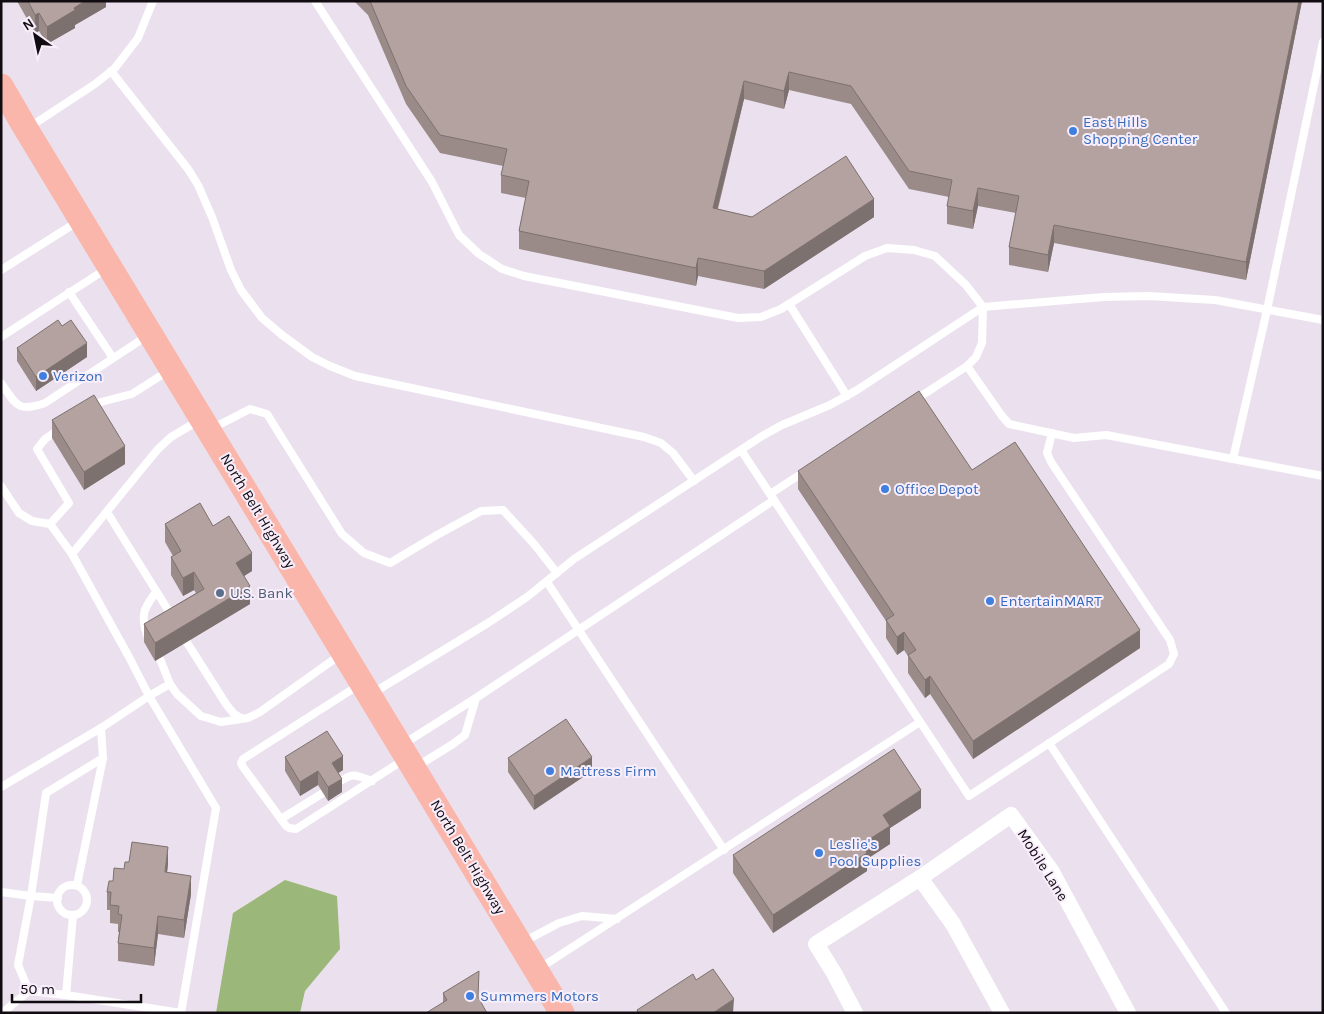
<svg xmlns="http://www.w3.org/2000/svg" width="1324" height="1014" viewBox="0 0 1324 1014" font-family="Karla,sans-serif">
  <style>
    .forest { fill: #9bb779 }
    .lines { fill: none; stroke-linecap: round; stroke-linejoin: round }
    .service { stroke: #fff; stroke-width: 8 }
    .minor { stroke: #fff; stroke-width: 16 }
    .primary { stroke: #fab6ab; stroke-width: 25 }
    .wall { fill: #9a8b89 }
    .shaded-wall { fill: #7d716f }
    .building { fill: #b3a29f; stroke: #7d716f }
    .shop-dot { fill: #3f7fe0; stroke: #f8eefb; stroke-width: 2 }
    .service-dot { fill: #5c6f8a; stroke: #f8eefb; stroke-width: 2 }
    .labels { text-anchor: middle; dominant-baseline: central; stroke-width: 4; stroke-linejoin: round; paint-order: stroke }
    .shop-label { font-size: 15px; fill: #366cbe; stroke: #f8eefb; text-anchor: start }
    .street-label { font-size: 15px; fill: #100c11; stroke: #f8eefb }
    .service-label { font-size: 15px; fill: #4e5e75; stroke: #f8eefb; text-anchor: start }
  </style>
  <rect width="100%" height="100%" fill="#ebe1ee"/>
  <!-- forest -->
  <path class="forest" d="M285,880l52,16 3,53 -35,42 -5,22h-84l17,-100z"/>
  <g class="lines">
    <!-- service -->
    <g class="service">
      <path d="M315,1l117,181 27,53 20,19 23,15 22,7 214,42 23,-1 20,-8 84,-53 22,-8 27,2 21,6 31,29 17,22 -1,36 -6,14 -9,9 35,50 7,8 65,14 32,-3 217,41"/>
      <path d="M111,71l77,98 10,16 14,32 19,53 10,20 21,28 20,17 30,22 18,9 25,10 289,61 17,6 12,10 21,28"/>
      <path d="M28,128l67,-44 20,-16 23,-30 15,-37"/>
      <path d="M1,270l76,-48"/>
      <path d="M69,292l44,66"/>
      <path d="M789,304l58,92"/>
      <path d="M1,337l105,-68"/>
      <path d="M1,383c15,21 16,30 44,20l102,-67"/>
      <path d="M915,400l52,-34"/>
      <path d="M91,408l10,-6 31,-8 36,-23"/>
      <path d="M211,429l39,-20 17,5 75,120 22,19 26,10 47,-28 44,-24 22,-1 31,34 23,29"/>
      <path d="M741,450l29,44"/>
      <path d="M1233,459l34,-149 56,-268"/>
      <path d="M807,470l-37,24 199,302 200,-132 5,-10 -4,-14 -119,-178 -4,-9 5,-20"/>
      <path d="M1,486l18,27 13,8 18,3 22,30 57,103 20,39 -48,32 -100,59"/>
      <path d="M107,512l66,106"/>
      <path d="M50,524l19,-21 -32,-54 8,-10 16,-11"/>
      <path d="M72,554l86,-105 13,-12 27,-16"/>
      <path d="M547,582l177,268"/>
      <path d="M147,635c-7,-20 -3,-27 9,-43"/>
      <path d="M186,641l40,63 8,10 7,4"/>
      <path d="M160,659l10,25 7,10 24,22 20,6 27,-4 12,-6 80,-57"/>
      <path d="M359,685l-116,74 -2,4 2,4 43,59 3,2 7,1 109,-70"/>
      <path d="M373,693l115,-70 39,-26 47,-38 188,-123 20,-11 48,-20 27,-15 126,-83 121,-10 44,-1 67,4 108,20"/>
      <path d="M1049,743l177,270"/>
      <path d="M402,745l74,-47 298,-198"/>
      <path d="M416,767l37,-23 12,-9 11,-37"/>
      <path d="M334,785c19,-12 17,-12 38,-4"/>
      <path d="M281,819l42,-26"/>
      <path d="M77,885l26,-127 -2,-30"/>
      <circle cx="72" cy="900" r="15"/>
      <path d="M1,892l30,4 -13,69 11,26 -27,22"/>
      <path d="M58,898l-27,-2 15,-103 57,-35"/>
      <path d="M523,942l36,-19 23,-7 35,3"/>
      <path d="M540,968l380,-246"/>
      <path d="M29,991l37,4 115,18 35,-205 -67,-112 21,-12"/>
      <path d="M66,995l7,-80"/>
    </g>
    <!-- minor -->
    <g class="minor">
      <path d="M920,878l33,46 49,89"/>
      <path d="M855,1013l-21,-40 -18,-29 104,-66 91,-63 41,57 76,141"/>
    </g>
    <!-- primary -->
    <path class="primary" d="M1,86l25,43 536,884"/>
  </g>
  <!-- wall -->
  <g class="wall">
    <path d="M17,1h89v6l-31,18v3l-28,16 -8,-13 -4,2z"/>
    <path d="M354,1h948l-56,279 -192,-37 -6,29 -39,-7v-18l7,-34 -38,-7 -5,23 -26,-5v-18l2,-9 -40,-8 -58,-85 -62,-14 -5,19 -40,-10 -26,110 34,8h122l-110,72 -66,-13 -2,10 -177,-37v-18l7,-33 -25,-5v-18l2,-9 -63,-13 -34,-49 -38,-89z"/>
    <path d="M62,326l25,31 -51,34 -19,-30v-13z"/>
    <path d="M52,420l73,44 -41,26 -32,-52z"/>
    <path d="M972,470l168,178 -167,111 -43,-65 -5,4 -17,-25v-17l-4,-6 -7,5 -11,-17v-17l-88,-132v-18z"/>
    <path d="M165,524l48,2 39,45 -8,5 6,28 -95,57 -11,-19v-18l52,-31 -2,-3 -11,6 -12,-21v-18l2,-1 -8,-14z"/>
    <path d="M285,757l58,13 -5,3 4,19 -14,9 -10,-16 -18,11 -15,-25z"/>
    <path d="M508,758l84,13 -58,39 -26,-38z"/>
    <path d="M921,808l-31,20v16l-23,15v12l-94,62 -40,-60v-18z"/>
    <path d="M168,864l-1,8 24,22 -7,44 -26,-4 -4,32 -36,-5v-18l1,-11h-1v-8l-8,-1v-13h-3v-18l6,-11 11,-12z"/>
    <path d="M443,993l35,5 -35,5z"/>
  </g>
  <!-- shaded-wall -->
  <g class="shaded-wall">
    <path d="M85,1h21v6l-31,18v3l-28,16v-17l27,-19z"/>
    <path d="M1299,1h3l-56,279v-18z"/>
    <path d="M39,13v18l-4,2v-18z"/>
    <path d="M789,72v18l-5,19v-18z"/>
    <path d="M744,81v18l-31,127v-18z"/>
    <path d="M978,188v18l-5,23v-18z"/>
    <path d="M874,199v18l-110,72v-18z"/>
    <path d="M1054,225v18l-6,29v-17z"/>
    <path d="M698,258v18l-2,10v-18z"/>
    <path d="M87,343v14l-51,34v-14z"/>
    <path d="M125,446v18l-41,26v-18z"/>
    <path d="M252,553v18l-16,10v-18z"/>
    <path d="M194,572v18l-11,6v-18z"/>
    <path d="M250,586v18l-95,57v-18z"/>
    <path d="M1140,630v18l-167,111v-18z"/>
    <path d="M904,632v18l-7,5v-18z"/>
    <path d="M930,676v18l-5,4v-18z"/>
    <path d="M343,756v14l-11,7v-14z"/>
    <path d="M592,757v14l-58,39v-14z"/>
    <path d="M318,771v14l-18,11v-14z"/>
    <path d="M342,779v13l-14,9v-14z"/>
    <path d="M921,790v18l-31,20v16l-23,15v12l-94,62v-18l89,-71 21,-29z"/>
    <path d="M168,847v17l-3,26v-18z"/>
    <path d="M191,876v18l-7,44v-18z"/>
    <path d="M158,916v18l-4,32v-18z"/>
    <path d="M734,999l-1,14h-20z"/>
  </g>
  <!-- building -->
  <g class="building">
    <path d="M28,1h57l-11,7 1,2 -28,17 -8,-14 -4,2z"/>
    <path d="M370,1h929l-53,261 -192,-37 -6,30 -39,-8 10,-51 -41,-8 -5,23 -26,-5 5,-26 -43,-9 -58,-85 -62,-14 -5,19 -40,-10 -31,127 39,9 94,-61 28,43 -110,72 -66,-13 -2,10 -177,-37 10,-50 -28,-6 6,-26 -67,-14 -34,-49z"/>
    <path d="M58,320l4,6 9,-6 16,23 -51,34 -19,-29z"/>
    <path d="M919,391l53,79 43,-28 125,188 -167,111 -43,-65 -5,4 -17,-25 8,-5 -12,-18 -7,5 -11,-17 8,-5 -96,-144z"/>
    <path d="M94,395l31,51 -41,26 -32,-52z"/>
    <path d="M200,503l13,23 16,-10 23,37 -16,10 14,23 -95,57 -11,-19 60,-35 -10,-17 -11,6 -12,-21 10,-6 -16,-27z"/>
    <path d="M566,719l26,38 -58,39 -26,-38z"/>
    <path d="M327,731l16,25 -11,7 10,16 -14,8 -10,-16 -18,11 -15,-25z"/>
    <path d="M894,749l27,41 -38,25 7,11 -28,18 5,9 -94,62 -40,-60z"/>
    <path d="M132,842l36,5 -3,25 26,4 -7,44 -26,-4 -4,32 -36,-5 4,-28 -4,-1 1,-8 -9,-1 1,-13h-4l2,-11h4l1,-13 10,1 1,-7h4z"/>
    <path d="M713,969l21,30 -21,14h-75l-1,-3 56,-36 3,6z"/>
    <path d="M479,971l-1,26 9,16h-61l21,-13 -4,-7z"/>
  </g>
  <!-- markers -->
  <g class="shop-dot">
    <circle cx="1073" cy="131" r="5"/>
    <circle cx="43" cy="376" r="5"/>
    <circle cx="885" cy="489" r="5"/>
    <circle cx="990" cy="601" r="5"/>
    <circle cx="550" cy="771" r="5"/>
    <circle cx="819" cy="853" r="5"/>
    <circle cx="470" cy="996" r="5"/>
  </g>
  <circle class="service-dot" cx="220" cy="593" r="5"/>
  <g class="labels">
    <!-- shop labels -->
    <g class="shop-label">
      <text x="1083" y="122">East Hills<tspan x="1083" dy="17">Shopping Center</tspan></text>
      <text x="53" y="376">Verizon</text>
      <text x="895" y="489">Office Depot</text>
      <text x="1000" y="601">EntertainMART</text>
      <text x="560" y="771">Mattress Firm</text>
      <text x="829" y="844">Leslie's<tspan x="829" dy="17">Pool Supplies</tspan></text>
      <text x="480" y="996">Summers Motors</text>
    </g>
    <!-- street labels -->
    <g class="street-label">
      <text transform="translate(258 511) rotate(59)">North Belt Highway</text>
      <text transform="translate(468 857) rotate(59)">North Belt Highway</text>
      <text transform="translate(1043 865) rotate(58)">Mobile Lane</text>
    </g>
    <!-- service labels -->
    <g class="service-label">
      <text x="230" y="593">U.S. Bank</text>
    </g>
  </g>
  <!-- border -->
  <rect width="1324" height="1014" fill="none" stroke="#100c11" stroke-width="5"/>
  <!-- north arrow -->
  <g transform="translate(35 35) rotate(327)" stroke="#f8eefb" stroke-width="4" paint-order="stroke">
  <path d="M0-4L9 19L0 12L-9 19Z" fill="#100c11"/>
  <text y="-8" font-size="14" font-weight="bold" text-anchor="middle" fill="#100c11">N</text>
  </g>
  <!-- scale -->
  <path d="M12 994v8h129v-8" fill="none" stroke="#100c11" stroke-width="2.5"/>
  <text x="20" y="994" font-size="15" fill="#100c11" stroke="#f8eefb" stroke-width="4" paint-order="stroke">50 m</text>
</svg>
